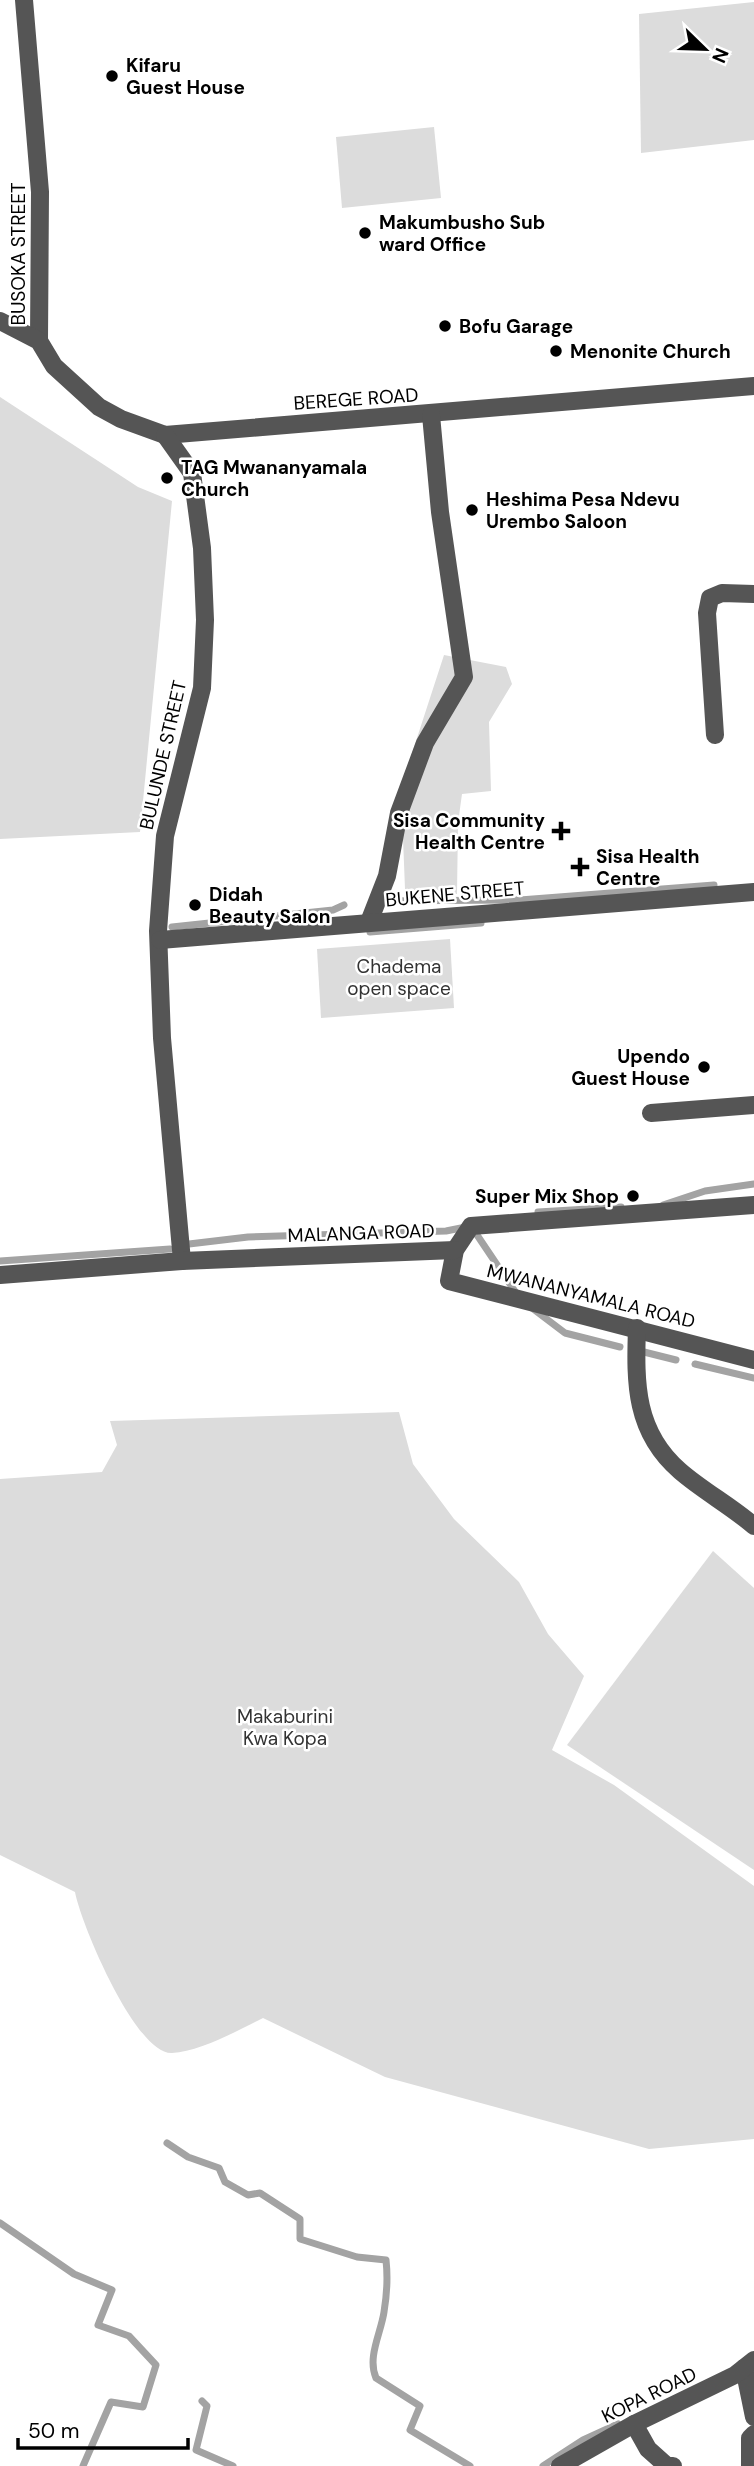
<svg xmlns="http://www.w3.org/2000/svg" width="754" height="2466" viewBox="0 0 754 2466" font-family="'DM Sans',sans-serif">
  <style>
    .green { fill: #dcdcdc }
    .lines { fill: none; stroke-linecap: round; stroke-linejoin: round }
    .stream { stroke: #a3a3a3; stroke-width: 7 }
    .minor { stroke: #555; stroke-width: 18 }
    .poi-dot { fill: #000; stroke: #fff; stroke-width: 2.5 }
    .labels { text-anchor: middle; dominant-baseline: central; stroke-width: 5; stroke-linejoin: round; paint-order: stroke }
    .poi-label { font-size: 19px; font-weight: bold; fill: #000; stroke: #fff; text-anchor: start }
    .street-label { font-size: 19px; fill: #000; stroke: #fff }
    .park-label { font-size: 19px; fill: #333; stroke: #fff }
  </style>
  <rect width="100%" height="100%" fill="#fff"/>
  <!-- green -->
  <g class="green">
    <path d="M754,2v138l-113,13 -2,-139z"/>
    <path d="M434,127l7,71 -99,10 -6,-71z"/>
    <path d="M0,397l138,90 34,14 -32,331 -140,7z"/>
    <path d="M444,655l62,12 6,17 -23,38 2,69 -29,3 -4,29 -1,71 -52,-5 -4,-102z"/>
    <path d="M450,939l4,69 -133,10 -4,-69z"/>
    <path d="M399,1412l14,52 41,55 65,63 29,52 36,42 -32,74 62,35 140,101v253l-105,10 -264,-72 -122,-59c-24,12 -64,34 -91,35 -36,2 -91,-129 -97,-161l-75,-37v-376l102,-7 15,-27 -7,-24z"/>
    <path d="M713,1551l41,37v282l-187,-125z"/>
  </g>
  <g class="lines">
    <!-- stream -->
    <g class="stream">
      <path d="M378,901l142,-1 194,-15"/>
      <path d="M172,927l161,-17 11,-5"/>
      <path d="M370,932l111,-9"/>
      <path d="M663,1205l42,-14 49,-7"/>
      <path d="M538,1212l83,-5"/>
      <path d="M189,1244l59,-7 198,-6 25,-5 47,70"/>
      <path d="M0,1261l170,-12"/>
      <path d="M532,1308l33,25 55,14"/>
      <path d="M640,1351l36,9"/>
      <path d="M695,1364l59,14"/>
      <path d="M167,2143l21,14 31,11 6,14 23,13 12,-2 40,26v20l57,18 29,3c2,18 1,34 -2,52 -3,21 -17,45 -8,66l44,28 -10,24 60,36"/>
      <path d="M0,2223l74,51 38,16 -14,35 31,11 27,29 -13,42 -32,-5 -28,64"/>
      <path d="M202,2401l5,5 -11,44 37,16"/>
      <path d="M543,2466l40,-26 35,-16"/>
    </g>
    <!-- minor -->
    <g class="minor">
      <path d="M24,0l16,192 -1,149"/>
      <path d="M0,321l39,20 15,25 45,41 22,12 44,16 589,-49"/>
      <path d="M165,435l27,38 10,75 3,72 -3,68 -37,148 -7,95 4,107 20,223"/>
      <path d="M715,735l-8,-122 3,-15 12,-5 32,1"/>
      <path d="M369,922l18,-46 12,-63 26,-70 39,-66 -24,-165 -9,-97"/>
      <path d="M160,940l594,-48"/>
      <path d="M651,1113l103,-8"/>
      <path d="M754,1205l-283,21 -16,24 -6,31 305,79"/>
      <path d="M0,1275l182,-14 273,-11"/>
      <path d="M637,1328c-2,56 -2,104 43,143 23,20 51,35 74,55"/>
      <path d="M744,2368l10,49"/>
      <path d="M634,2424l14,25 19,17h6"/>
      <path d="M560,2466l74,-42 101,-49 19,-15"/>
      <path d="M750,2466v-28l4,-4"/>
    </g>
  </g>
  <!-- markers -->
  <g class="poi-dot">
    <circle cx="112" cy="76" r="7"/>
    <circle cx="365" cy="233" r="7"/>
    <circle cx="445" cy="326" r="7"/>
    <circle cx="556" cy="351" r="7"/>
    <circle cx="167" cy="478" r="7"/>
    <circle cx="472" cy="510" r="7"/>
    <path d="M557.5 820.5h7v7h7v7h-7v7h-7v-7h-7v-7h7z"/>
    <path d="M576.5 856.5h7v7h7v7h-7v7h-7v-7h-7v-7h7z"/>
    <circle cx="195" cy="905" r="7"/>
    <circle cx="704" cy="1067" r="7"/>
    <circle cx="633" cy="1196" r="7"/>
  </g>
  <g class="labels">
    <!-- poi labels -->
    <g class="poi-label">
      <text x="126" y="65">Kifaru<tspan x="126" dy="22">Guest House</tspan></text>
      <text x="379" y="222">Makumbusho Sub<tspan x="379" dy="22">ward Office</tspan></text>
      <text x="459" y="326">Bofu Garage</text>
      <text x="570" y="351">Menonite Church</text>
      <text x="181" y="467">TAG Mwananyamala<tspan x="181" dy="22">Church</tspan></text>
      <text x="486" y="499">Heshima Pesa Ndevu<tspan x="486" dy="22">Urembo Saloon</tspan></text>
      <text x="545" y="820" text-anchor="end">Sisa Community<tspan x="545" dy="22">Health Centre</tspan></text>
      <text x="596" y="856">Sisa Health<tspan x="596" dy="22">Centre</tspan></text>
      <text x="209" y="894">Didah<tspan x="209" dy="22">Beauty Salon</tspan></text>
      <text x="690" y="1056" text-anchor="end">Upendo<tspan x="690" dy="22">Guest House</tspan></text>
      <text x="619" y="1196" text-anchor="end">Super Mix Shop</text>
    </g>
    <!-- street labels -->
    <g class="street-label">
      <text transform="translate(18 254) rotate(-90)">BUSOKA STREET</text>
      <text transform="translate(356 399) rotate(-4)">BEREGE ROAD</text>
      <text transform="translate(163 755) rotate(-77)">BULUNDE STREET</text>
      <text transform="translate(455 894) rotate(-5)">BUKENE STREET</text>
      <text transform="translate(361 1233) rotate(-2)">MALANGA ROAD</text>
      <text transform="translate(591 1296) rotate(14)">MWANANYAMALA ROAD</text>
      <text transform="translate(649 2395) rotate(-26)">KOPA ROAD</text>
    </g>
    <!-- park labels -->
    <g class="park-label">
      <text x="399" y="966">Chadema<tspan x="399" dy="22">open space</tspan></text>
      <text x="285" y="1716">Makaburini<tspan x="285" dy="22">Kwa Kopa</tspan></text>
    </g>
  </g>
  <!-- north arrow -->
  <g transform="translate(705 49) rotate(113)" stroke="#ffffff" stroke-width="5" paint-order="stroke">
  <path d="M0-5L12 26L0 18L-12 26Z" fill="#000000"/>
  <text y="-10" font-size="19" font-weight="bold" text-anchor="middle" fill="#000000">N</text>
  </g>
  <!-- scale -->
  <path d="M18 2438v10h170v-10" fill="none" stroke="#000000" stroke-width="3.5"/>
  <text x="28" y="2438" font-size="21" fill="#000000" stroke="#ffffff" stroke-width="5" paint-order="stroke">50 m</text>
</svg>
